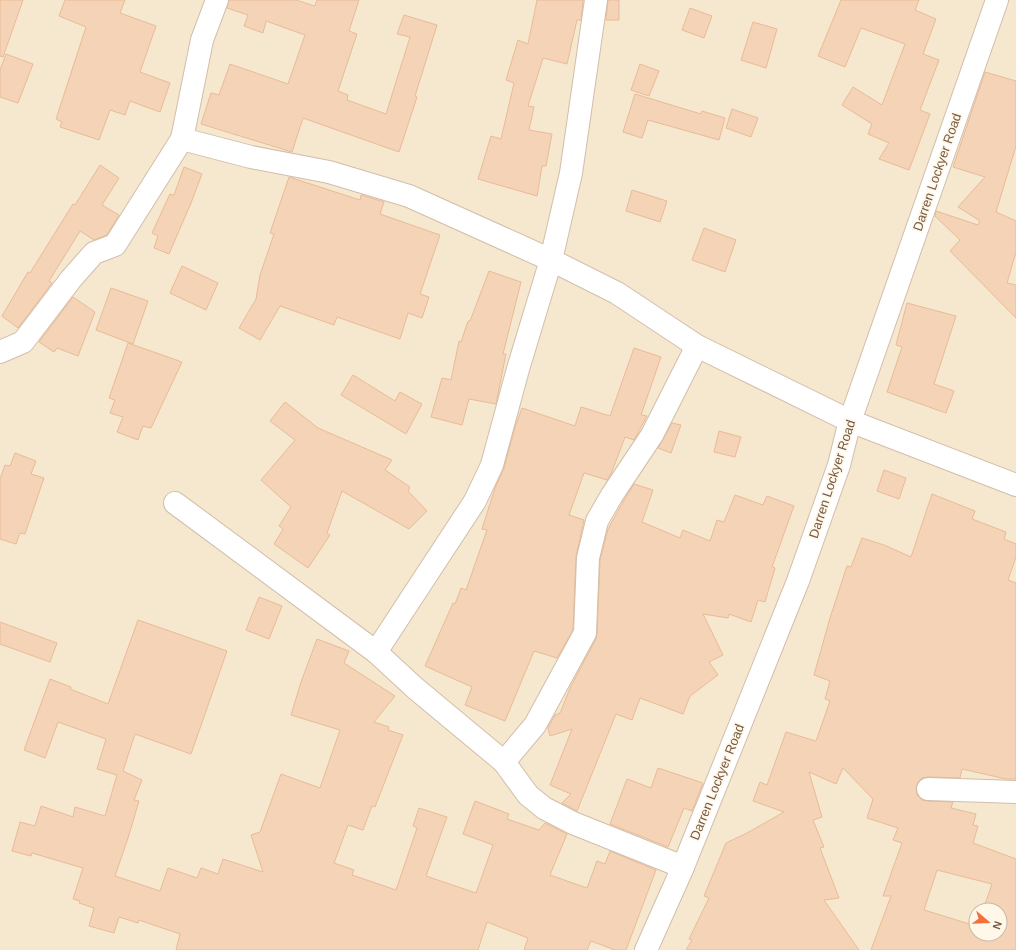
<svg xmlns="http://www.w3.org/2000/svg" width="1016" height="950" viewBox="0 0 1016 950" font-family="Helvetica,sans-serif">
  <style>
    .residential { fill: #f6e7cf; fill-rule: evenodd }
    .building { fill: #f5d3b7; stroke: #e9bb96; fill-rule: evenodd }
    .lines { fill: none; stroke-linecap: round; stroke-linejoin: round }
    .minor-casing { stroke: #d2beaa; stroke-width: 24 }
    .minor { stroke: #fff; stroke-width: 22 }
    .labels { text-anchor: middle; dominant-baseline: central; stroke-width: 3.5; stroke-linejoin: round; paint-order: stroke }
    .street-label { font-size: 13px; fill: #775a46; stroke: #fff8e9 }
  </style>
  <rect width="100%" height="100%" fill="#fef4e1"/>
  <!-- residential -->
  <path class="residential" d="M0,0h1016v950h-1016zM976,910h24v24h-24z"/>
  <!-- building -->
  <g class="building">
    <path d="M0,0h23l-20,57 -3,-1z"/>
    <path d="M65,0h60l-5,13 36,13 -16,46 30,11 -10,29 -30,-11 -5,14 -15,-5 -11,30 -39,-13 2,-5 -6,-3 30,-92 -27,-11z"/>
    <path d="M229,0h67l19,6 2,-6h42l-10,31 8,3 -19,57 10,4 -1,5 39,14 24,-77 -13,-3 7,-19 33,10 -22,71 2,1 -18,55 -96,-34 -11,34 -91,-28 10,-31 8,2 11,-31 58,20 17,-49 -39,-14 -3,12 -19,-7 4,-11 -21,-7z"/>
    <path d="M537,0h46l-2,20h-4l-10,44 -24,-6 -15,48 6,1 -5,23 23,4 -6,32h-4l-5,30 -59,-17 13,-43 10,3 13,-56 -8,-3 12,-40 10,4z"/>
    <path d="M608,0h11v20h-13z"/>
    <path d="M841,0h78l-4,10 21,9 -13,35 16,6 -19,50 10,4 -21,56 -30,-11 10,-16 -21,-9 4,-10 -30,-19 11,-18 29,18 23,-61 -44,-16 -16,39 -27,-11z"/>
    <path d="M690,8l22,8 -8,22 -22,-8z"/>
    <path d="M753,22l24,7 -11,39 -25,-8z"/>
    <path d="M6,54l27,10 -15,39 -18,-6v-27z"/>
    <path d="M640,64l19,7 -10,25 -18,-6z"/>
    <path d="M985,72l31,9v65l-20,66 20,9v31l-9,31 9,2v33l-66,-67 10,-11 -25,-24 1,-5 42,14 2,-4 -22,-14 27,-30 -32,-10z"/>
    <path d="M635,94l66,20 1,-3 23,7 -6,22 -71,-20 -6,18 -19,-6z"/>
    <path d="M732,109l26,9 -7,19 -25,-9z"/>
    <path d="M100,165l19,13 -17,27 17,10 -12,20 -13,5 -14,-9 -31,50 3,2 -34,45 -16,-12 26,-44 2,1 43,-69 2,1z"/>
    <path d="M184,167l18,7 -11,29 -22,51 -15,-6 4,-12 -6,-3 18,-39 4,1z"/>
    <path d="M289,177l71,23 1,-5 23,7 -4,12 60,21 -20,59 9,3 -7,21 -14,-5 -8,26 -63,-22 -3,8 -54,-19 -20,34 -21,-12 17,-29 4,-24 14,-41 -4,-1z"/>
    <path d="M632,190l35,11 -7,21 -34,-11z"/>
    <path d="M704,228l32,12 -11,32 -33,-12z"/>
    <path d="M182,266l36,17 -12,27 -36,-17z"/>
    <path d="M489,271l32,11 -18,72h3l-10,50 -27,-5 -7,26 -31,-8 11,-39 9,2 8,-39 2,1 7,-21h2z"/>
    <path d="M111,288l37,13 -15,43 -37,-14z"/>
    <path d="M73,297l22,15 -17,44 -21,-8 -3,4 -15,-10z"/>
    <path d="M907,303l49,13 -22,68 20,7 -8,22 -59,-21 15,-45 -6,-2z"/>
    <path d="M128,343l54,19 -31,66 -8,-2 -5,14 -21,-8 6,-15 -13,-4 5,-13 -6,-2z"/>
    <path d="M634,348l27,9 -20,58 6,1 -13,24 -9,-3 -14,37 -4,6 -23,-7 -15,42 15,5 -8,37 -3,73 -16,28 -23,-7 -29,70 -40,-16 7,-18 -47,-21 28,-63 2,1 6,-16 5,2 21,-60 -5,-1 13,-41 9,-20 11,-41 7,-19 53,18 6,-19 29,9z"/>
    <path d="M353,375l42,26 5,-9 22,12 -16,30 -65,-39z"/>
    <path d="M285,402l33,26 74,32 -7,10 25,17 -2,4 19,20 -18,18 -67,-38 -15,42 3,2 -22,33 -34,-24 9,-15 -4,-3 12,-19 -30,-27 34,-40 -25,-19z"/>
    <path d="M672,423l9,2 -10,28 -13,-5z"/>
    <path d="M719,431l22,6 -6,20 -21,-5z"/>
    <path d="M15,453l21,8 -5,13 13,4 -19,56 -5,-1 -4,11 -16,-5v-60l5,-14 5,1z"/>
    <path d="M884,470l22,8 -7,21 -22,-8z"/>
    <path d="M634,484l19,6 -11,32 38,16 3,-8 27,11 7,-21 7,2 11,-27 28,10 4,-9 27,10 -22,61 3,1 -10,34 -7,-2 -7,22 -22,-8 -1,4 -25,-4 20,41 -14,7 9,13 -28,21 -7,18 -43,-16 -8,22 -16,-6 -39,97 -15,-8 9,-9 -21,-9 22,-56 -22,7 -2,-8 7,-13 5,-2 11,-27 25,-47 1,-5 3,-74 8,-31 15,-27z"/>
    <path d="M932,494l43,17 -3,8 34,13 -2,7 12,5v13l-8,23 8,3v196h-10l-44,-10 -2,9 -32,-1 -6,1 -4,4 -2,7 1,6 5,5 6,1 25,1 -2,6 25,6 -3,11 5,1 -5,17 43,16v91h-145l20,-54h-8l19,-53 -9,-3 5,-12 -31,-10 6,-19 -30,-31 -7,16 -27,-12 13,45 -9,3 11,27 -4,1 19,50 -15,2 35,50h-173l6,-10 -3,-1 20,-41 -5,-2 22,-53 21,-10 37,-21 -31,-11 7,-19 7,3 19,-53 30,9 14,-40 -5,-2 5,-18 -16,-6 16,-57 17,-52 4,1 11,-29 22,7 27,12zM937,870l55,14 -9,26h17v24h-24v-8l-52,-16z"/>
    <path d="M259,597l23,9 -13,33 -23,-9z"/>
    <path d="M138,620l89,31 -36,103 -56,-20 -12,37 19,9 -8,20 5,1 -11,37 -13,38 45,15 8,-23 29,10 4,-10 17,6 5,-15 40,13 -12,-37 9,-3 21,-58 39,14 20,-58 -49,-15 10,-33 16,-43 32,12 -5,12 51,33 -21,26 15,5 -1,3 15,5 -28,72 -3,-1 -9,24 -15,-5 -14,38 20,7 -2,5 44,15 21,-62 -4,-2 6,-18 28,9 -21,59 50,17 17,-48 -30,-11 12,-33 34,13 -2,5 32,11 6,-7 22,11 -17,41 37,13 10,-27 8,3 5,-13 46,19 -30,80h-11l-24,-9 -4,9h-63l4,-12 -41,-16 -9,28h-302l4,-16 -41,-14 -1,3 -19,-6 -5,16 -25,-7 5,-18 -15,-5 1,-2 -7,-2 10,-31 -51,-15 -1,3 -19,-5 8,-29 15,4 6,-20 32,11 2,-10 30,9 12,-41 -20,-6 9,-30 -48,-17 -13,36 -21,-8 26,-71 21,8 -1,2 38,15z"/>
    <path d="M0,622l57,21 -7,19 -50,-18z"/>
    <path d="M658,768l45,15 -11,28 -8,-3 -16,39 -58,-23 17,-45 24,9z"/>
  </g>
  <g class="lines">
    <defs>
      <g id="minor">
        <path d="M217,0l-15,40 -20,99 69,18 78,15 80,24 142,64 66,33 80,53 153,75 166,64"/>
        <path d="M0,352l23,-10 48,-63 23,-26 21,-8 67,-106"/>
        <path d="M175,503l201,149 39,36 89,74 24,33 16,13 29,15 110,44"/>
        <path d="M376,652l99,-151 17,-36 26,-96 33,-109 20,-87 25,-173"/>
        <path d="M504,762l31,-37 50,-92 3,-75 9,-37 15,-26 40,-60 45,-89"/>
        <path d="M928,789l88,3"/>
        <path d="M646,950l37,-83 115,-286 41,-116 11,-44 147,-421"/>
      </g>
    </defs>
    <!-- minor casing -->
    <use href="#minor" class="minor-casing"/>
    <!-- minor -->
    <use href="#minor" class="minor"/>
  </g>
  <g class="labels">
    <!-- street labels -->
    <g class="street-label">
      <text transform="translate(937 172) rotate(-71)">Darren Lockyer Road</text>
      <text transform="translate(832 479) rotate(-72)">Darren Lockyer Road</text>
      <text transform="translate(717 782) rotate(-68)">Darren Lockyer Road</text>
    </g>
  </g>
  <!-- north arrow -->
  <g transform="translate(988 922) rotate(109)"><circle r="19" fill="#fff8e9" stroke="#c9b9a8"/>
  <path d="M0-3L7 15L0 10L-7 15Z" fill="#f1703d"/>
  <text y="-6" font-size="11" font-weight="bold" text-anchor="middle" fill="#775a46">N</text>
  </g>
</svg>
